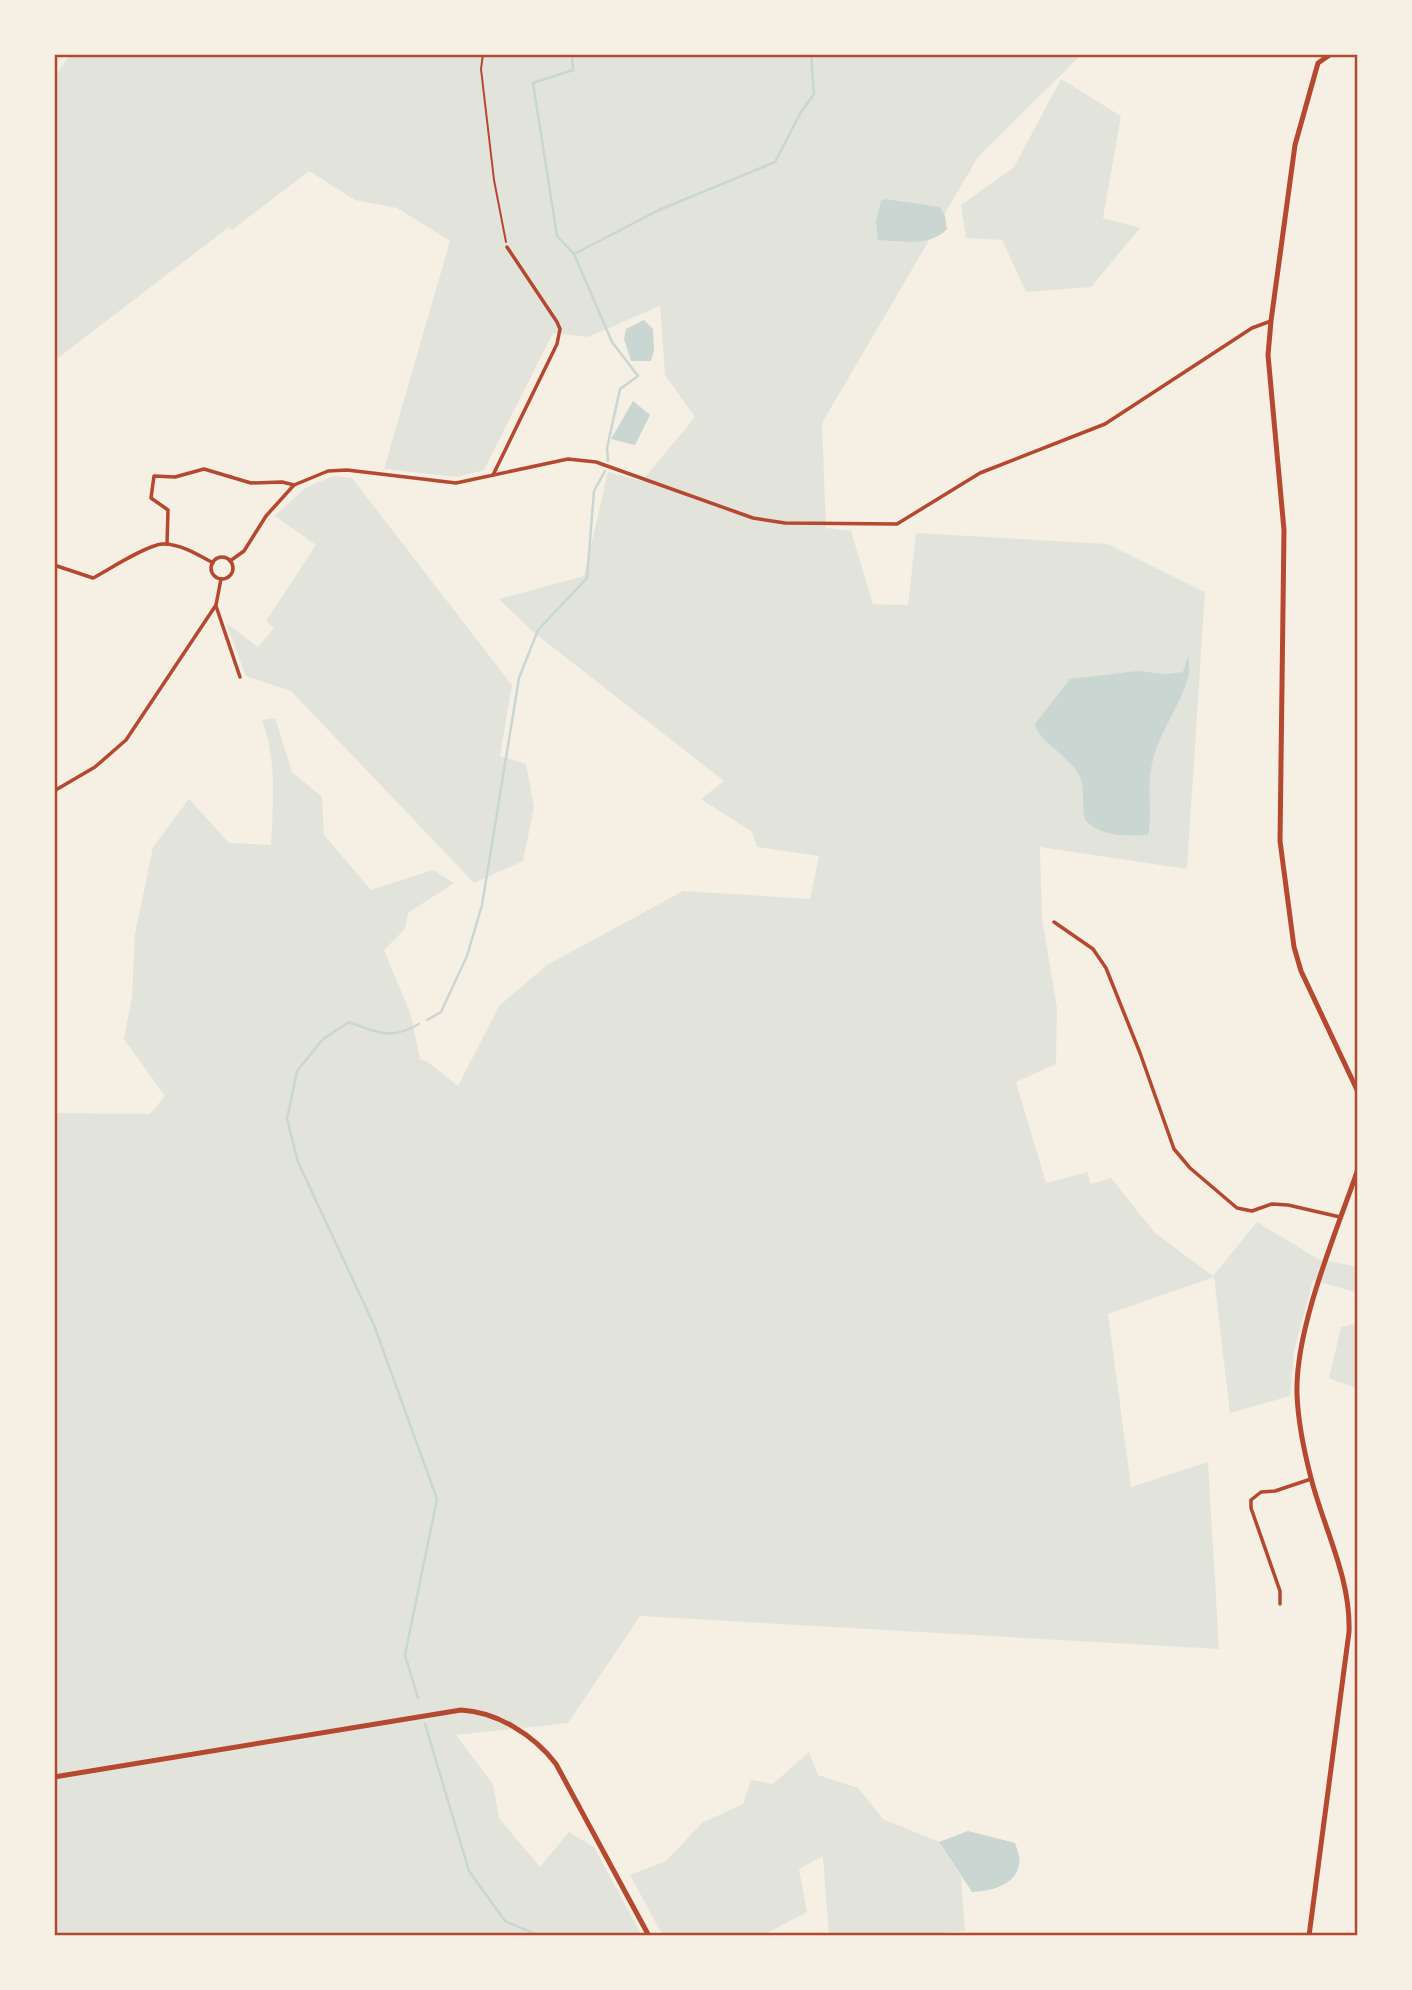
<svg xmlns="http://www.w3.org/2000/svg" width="1412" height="1990" viewBox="0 0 1412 1990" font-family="Quicksand,sans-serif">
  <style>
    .green { fill: #e2e4dc }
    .water { fill: #c9d6d2 }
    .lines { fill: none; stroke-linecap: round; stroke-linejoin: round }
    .stream { stroke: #c9d6d2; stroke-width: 2.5 }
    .path { stroke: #b5482f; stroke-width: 2 }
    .minor { stroke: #b5482f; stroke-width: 3.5 }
    .tertiary { stroke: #b5482f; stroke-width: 5 }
    .neatline { fill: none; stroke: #b5482f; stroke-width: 2.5 }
  </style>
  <rect width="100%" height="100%" fill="#f6efe4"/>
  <!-- green -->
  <g class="green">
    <path d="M71,54h1011l-104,103 -156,266 4,105 25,3 22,73 35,1 8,-72 191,11 98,48 -18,277 -147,-22 2,71 15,90 -1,56 -40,18 30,101 42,-11 2,12 21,-6 44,55 58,43 44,-54 61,37 40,8v26l-45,-13 -19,71 -4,45 -60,17 -16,-136 -106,37 23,173 77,-25 11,187 -579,-33 -72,107 -112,12 37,49 6,34 41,49 29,-35 25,15 48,89h-588v-823l96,1 15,-18 -41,-57 8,-42 3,-63 18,-87 36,-48 40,44 42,2c2,-43 6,-85 -9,-125l13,-2 17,54 30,25 2,38 47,55 62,-20 21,13 -46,30 -3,16 -21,21 27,65 9,44 8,3 30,24 41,-80 48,-41 136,-74 127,8 9,-43 -62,-9 -5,-15 -51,-33 23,-18 -192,-150 -33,-32 85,-23 24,-104 34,9 53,-64 -30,-42 -5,-69 -72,31 -35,-4 -69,137 -27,7 -73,-8 66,-228 -53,-33 -42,-8 -46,-29 -77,59 -3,-3 -175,134v-284z"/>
    <path d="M1061,79l60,37 -18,102 37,10 -49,59 -65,5 -24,-52 -36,-2 -5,-33 53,-38z"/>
    <path d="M333,476l19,2 160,207 -12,71 26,8 8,43 -11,54 -49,22 -183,-192 -45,-15 -20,-53 32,24 16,-19 -8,-7 50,-76 -41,-29 30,-28z"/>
    <path d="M1352,1324l6,2v63l-29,-11 12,-51z"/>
    <path d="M809,1752l9,23 40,13 25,31 56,23 22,35 4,54 -60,5h-76l-6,-80 -24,13 8,43 -46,24h-98l-33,-61 36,-14 36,-38 41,-19 8,-24 22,4z"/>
  </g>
  <!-- water -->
  <g class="water">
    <path d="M885,199l55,8 5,9 2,13c-15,18 -48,12 -69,11l-2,-19 5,-20z"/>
    <path d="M644,320l9,9 1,21 -3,11h-20l-7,-22 2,-10z"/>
    <path d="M633,401l17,14 -15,30 -24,-6z"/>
    <path d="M1188,656c1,7 2,16 0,22 -9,30 -30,56 -36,86 -6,24 1,47 -4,71 -22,1 -47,2 -63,-15 -4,-15 1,-31 -6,-45 -10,-20 -40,-32 -44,-51l35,-45 68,-8 28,3 17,-2z"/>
    <path d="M968,1831l47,12c2,6 6,16 4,22 -4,21 -29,26 -47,27l-33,-50z"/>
  </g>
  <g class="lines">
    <!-- stream -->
    <g class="stream">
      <path d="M572,54l1,16 -40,13 24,153 17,18"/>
      <path d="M608,461l-1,-13 13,-59 18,-13 -26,-34 -38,-88 85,-44 116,-48 26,-50 13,-18 -3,-40"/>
      <path d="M427,1020l14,-8 26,-56 15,-51 37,-227 19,-48 49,-52 7,-87 11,-20"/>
      <path d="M418,1698l-13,-43 32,-156 -63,-174 -76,-163 -11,-43 10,-48 26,-32 26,-17c28,11 42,18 70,2"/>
      <path d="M425,1724l44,147 36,50 35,15"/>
    </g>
    <!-- path -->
    <path class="path" d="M483,54l-2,15 13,111 12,62"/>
    <!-- minor -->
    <g class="minor">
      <path d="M493,475l64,-131 3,-15 -3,-7 -50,-75"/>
      <path d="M167,544l1,-34 -17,-12 3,-22 21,1 29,-8 47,14 31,-1 12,3"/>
      <circle cx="222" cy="568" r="11"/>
      <path d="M230,561l14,-10 22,-35 28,-31 34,-14 19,-1 109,13 112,-24 28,3 157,56 32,5 112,1 83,-51 125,-49 147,-96 19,-7"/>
      <path d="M54,565l39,13c15,-8 54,-33 69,-34 17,-1 37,11 51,19"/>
      <path d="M216,606l24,71"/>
      <path d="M54,791l41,-24 31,-27 90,-135 5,-26"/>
      <path d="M1054,922l39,27 13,19 34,85 34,96 16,19 47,40 15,3 20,-7 16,1 52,12"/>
      <path d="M1280,1604v-13l-29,-83v-8l10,-8 14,-1 36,-12"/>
    </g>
    <!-- tertiary -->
    <g class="tertiary">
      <path d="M1331,54l-13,9 -23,82 -24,176 -3,34 16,175 -4,311 14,106 7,24 57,121"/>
      <path d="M54,1777l407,-67c36,2 73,25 95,54l93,172"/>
      <path d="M1309,1936l40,-304c2,-54 -25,-103 -38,-154 -7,-27 -13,-56 -14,-84 -2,-66 39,-161 61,-225"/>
    </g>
  </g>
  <!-- border -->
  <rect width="1412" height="1990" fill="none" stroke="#f6efe4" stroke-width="112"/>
  <rect x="56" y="56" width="1300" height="1878" class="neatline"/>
</svg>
